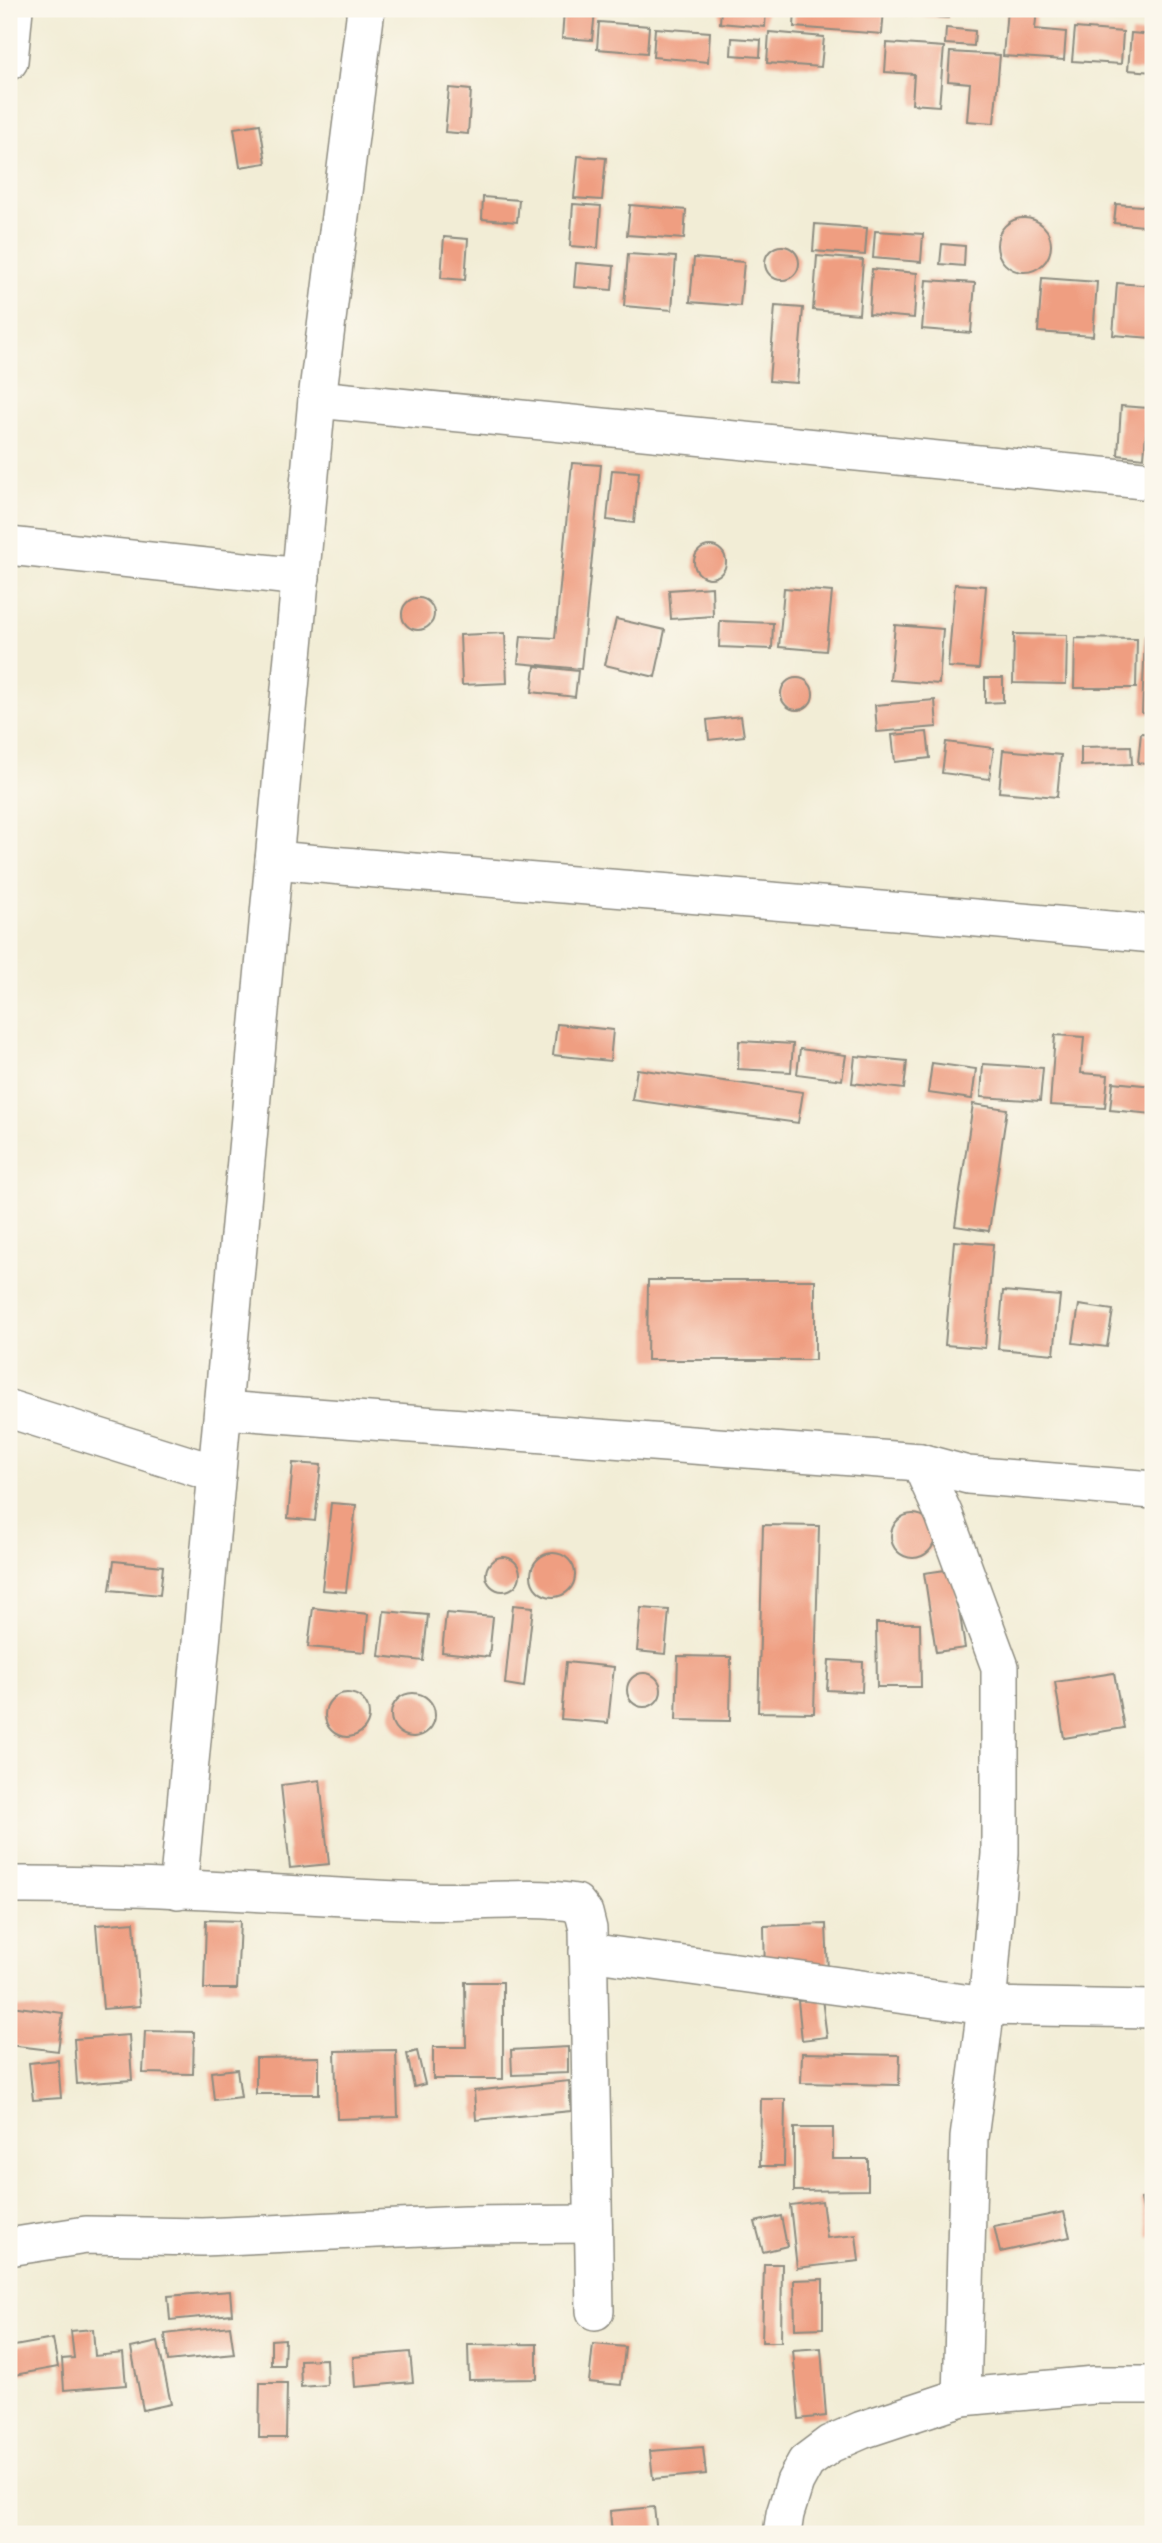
<svg xmlns="http://www.w3.org/2000/svg" width="1162" height="2543" viewBox="0 0 1162 2543" font-family="'Architects Daughter',sans-serif">
  <style>
    .building { fill: #ef9e81 }
    .lines { fill: none; stroke-linecap: round; stroke-linejoin: round }
    .minor-casing { stroke: #8e8c80; stroke-width: 40 }
    .minor { stroke: #fff; stroke-width: 37 }
  </style>
  <rect width="100%" height="100%" fill="#fbf7ec"/>
  <filter id="ink" filterUnits="userSpaceOnUse"><feTurbulence type="fractalNoise" baseFrequency=".0143" numOctaves="2"/><feDisplacementMap in="SourceGraphic" scale="14" xChannelSelector="R" yChannelSelector="G"/><feConvolveMatrix kernelMatrix="1 2 1 2 8 2 1 2 1" color-interpolation-filters="sRGB"/></filter>
  <filter id="wash" filterUnits="userSpaceOnUse"><feTurbulence type="fractalNoise" baseFrequency=".00686" numOctaves="4" result="noise"/><feDisplacementMap in="SourceGraphic" scale="28" xChannelSelector="R" yChannelSelector="G"/><feGaussianBlur stdDeviation="1.57" result="paint"/><feColorMatrix in="noise" values="0 0 0 0 0 0 0 0 0 0 0 0 0 0 0 0 0 1.4 0 .05"/><feComposite in="paint" operator="in"/></filter>
  <g filter="url(#wash)">
    <rect width="100%" height="100%" fill="#f2edd6"/>
    <g id="blocks">
      <!-- building -->
      <g class="building">
        <path d="M721,9h45l-1,18 -45,-4z"/>
        <path d="M795,9h89l-2,25 -88,-7z"/>
        <path d="M892,9h56v9l-57,-4z"/>
        <path d="M1007,9h30l-2,20 31,3 -2,28 -61,-4z"/>
        <path d="M564,10l31,2 -3,28 -30,-2z"/>
        <path d="M599,22l50,4 -2,27 -50,-4z"/>
        <path d="M655,28l55,4 -2,30 -55,-5z"/>
        <path d="M946,28l29,3 -1,15 -29,-2z"/>
        <path d="M1075,28l48,4 -2,32 -49,-3z"/>
        <path d="M769,32l55,5 -3,30 -54,-4z"/>
        <path d="M1131,33l22,2v37l-25,-2z"/>
        <path d="M732,38l29,2 -1,17 -29,-2z"/>
        <path d="M887,43l57,4 -5,59 -27,-2 2,-30 -29,-2z"/>
        <path d="M950,52l50,3 -6,68 -27,-2 3,-38 -22,-2z"/>
        <path d="M449,88l22,2 -3,44 -23,-2z"/>
        <path d="M260,124l6,39 -26,4 -6,-39z"/>
        <path d="M578,156l28,2 -4,42 -28,-2z"/>
        <path d="M483,197l36,3 -2,22 -35,-3z"/>
        <path d="M573,204l28,2 -3,42 -28,-2z"/>
        <path d="M1116,204l37,3v20l-39,-4z"/>
        <path d="M630,205l56,5 -2,29 -57,-4z"/>
        <circle cx="1024" cy="245" r="27"/>
        <path d="M815,224l52,4 -2,27 -52,-4z"/>
        <path d="M875,231l48,3 -2,28 -48,-4z"/>
        <path d="M444,237l24,2 -3,41 -24,-2z"/>
        <path d="M942,244l23,2 -1,20 -24,-2z"/>
        <circle cx="782" cy="263" r="17"/>
        <path d="M628,254l48,3 -4,53 -48,-4z"/>
        <path d="M817,256l46,4 -4,54 -46,-4z"/>
        <path d="M694,258l50,4 -4,44 -50,-4z"/>
        <path d="M576,263l38,3 -2,24 -38,-3z"/>
        <path d="M872,269l45,4 -3,45 -45,-4z"/>
        <path d="M1042,278l55,4 -4,54 -55,-4z"/>
        <path d="M926,280l49,3 -4,50 -49,-4z"/>
        <path d="M1117,283l36,3 -1,52 -39,-3z"/>
        <path d="M775,306l28,2 -6,75 -28,-2z"/>
        <path d="M1121,406l27,2 -4,50 -26,-3z"/>
        <path d="M572,463l29,2 -20,204 -63,-6 3,-27 34,2z"/>
        <path d="M612,470l27,2 -5,51 -27,-3z"/>
        <circle cx="710" cy="562" r="16"/>
        <path d="M955,584l31,2 -7,83 -31,-2z"/>
        <path d="M712,587l1,29 -42,3 -2,-29z"/>
        <path d="M784,588l48,4 -6,59 -47,-4z"/>
        <circle cx="418" cy="614" r="16"/>
        <path d="M616,619l49,11 -10,47 -50,-12z"/>
        <path d="M720,621l53,2 -1,26 -53,-2z"/>
        <path d="M895,625l48,4 -4,55 -49,-4z"/>
        <path d="M505,633l2,50 -45,2 -2,-50z"/>
        <path d="M1014,634l53,1 -1,49 -53,-1z"/>
        <path d="M1145,636l8,1v77l-11,-1z"/>
        <path d="M1075,638l62,1 -1,49h-62z"/>
        <path d="M535,666l43,5 -3,26 -43,-5z"/>
        <circle cx="797" cy="694" r="16"/>
        <path d="M985,678h18v24l-18,1z"/>
        <path d="M935,700l2,27 -60,5 -2,-27z"/>
        <path d="M741,716l3,20 -35,4 -2,-20z"/>
        <path d="M927,732l3,26 -35,4 -3,-27z"/>
        <path d="M1141,733l12,1v31l-15,-2z"/>
        <path d="M946,742l48,6 -5,31 -47,-6z"/>
        <path d="M1131,746l1,18 -51,2v-19z"/>
        <path d="M1003,750l58,5 -4,42 -58,-5z"/>
        <path d="M557,1024l56,6 -3,31 -57,-6z"/>
        <path d="M1055,1035l29,2 -3,36 27,2 -3,33 -55,-3z"/>
        <path d="M739,1041l54,3 -2,28 -53,-3z"/>
        <path d="M800,1049l46,6 -4,25 -45,-6z"/>
        <path d="M855,1056l52,5 -3,28 -52,-6z"/>
        <path d="M932,1063l44,6 -4,30 -44,-6z"/>
        <path d="M983,1064l60,4 -3,33 -59,-4z"/>
        <path d="M637,1069l166,23 -5,31 -166,-23z"/>
        <path d="M1113,1082l40,4v28l-43,-4z"/>
        <path d="M973,1104l34,5 -18,122 -34,-5z"/>
        <path d="M954,1241l39,3 -8,104 -40,-3z"/>
        <path d="M648,1280h167v80h-168z"/>
        <path d="M1003,1291l57,5 -6,58 -56,-5z"/>
        <path d="M1079,1305l34,5 -6,37 -34,-4z"/>
        <path d="M293,1463l28,2 -6,56 -27,-3z"/>
        <path d="M331,1503l25,2 -10,87 -24,-2z"/>
        <circle cx="913" cy="1536" r="22"/>
        <path d="M763,1525l56,1 -5,187 -56,-1z"/>
        <circle cx="553" cy="1575" r="22"/>
        <circle cx="503" cy="1574" r="17"/>
        <path d="M114,1561l49,5 -3,29 -50,-5z"/>
        <path d="M953,1569l12,79 -29,4 -12,-79z"/>
        <path d="M513,1605l20,2 -9,80 -19,-3z"/>
        <path d="M313,1608l55,6 -3,38 -57,-5z"/>
        <path d="M641,1608l28,2 -4,44 -28,-3z"/>
        <path d="M384,1611l44,4 -5,46 -44,-5z"/>
        <path d="M446,1613l47,4 -4,40 -47,-5z"/>
        <path d="M876,1623h44l1,64h-44z"/>
        <path d="M678,1656l53,1 -1,64 -54,-1z"/>
        <path d="M829,1660l34,2 -1,30 -35,-2z"/>
        <path d="M566,1662l48,5 -6,56 -47,-4z"/>
        <circle cx="644" cy="1690" r="17"/>
        <path d="M1114,1673l10,55 -60,10 -9,-56z"/>
        <circle cx="413" cy="1715" r="22"/>
        <circle cx="347" cy="1715" r="22"/>
        <path d="M320,1780l9,84 -39,4 -9,-83z"/>
        <path d="M206,1920l34,1 -3,68h-33z"/>
        <path d="M134,1922l6,84 -37,3 -7,-84z"/>
        <path d="M826,1924l2,48 -63,3 -1,-49z"/>
        <path d="M465,1982h38v97h-70v-32h33z"/>
        <path d="M822,1999l5,38 -25,3 -4,-39z"/>
        <path d="M11,2006l52,7 -5,38 -49,-6z"/>
        <path d="M145,2031l49,1 -1,42 -50,-1z"/>
        <path d="M129,2035l3,45 -55,4 -3,-45z"/>
        <path d="M568,2047v26l-56,2 -1,-25z"/>
        <path d="M396,2050l2,67 -61,2 -2,-68z"/>
        <path d="M417,2051l8,33 -11,3 -7,-33z"/>
        <path d="M802,2053l98,2 -1,30 -98,-2z"/>
        <path d="M319,2057v37h-63v-36z"/>
        <path d="M58,2060l3,38 -28,2 -4,-37z"/>
        <path d="M237,2069l4,28 -27,3 -3,-28z"/>
        <path d="M569,2081l2,30 -95,9 -2,-29z"/>
        <path d="M761,2099h24l-1,67h-24z"/>
        <path d="M794,2128h39v31h35v31l-74,1z"/>
        <path d="M1153,2196v40l-4,1 -8,-38z"/>
        <path d="M822,2201l5,37 29,-3 3,26 -62,7 -7,-63z"/>
        <path d="M1064,2212l6,25 -70,15 -6,-26z"/>
        <path d="M781,2216l6,30 -24,6 -8,-30z"/>
        <path d="M764,2264h18l-1,78h-19z"/>
        <path d="M823,2279v49l-28,1 -1,-49z"/>
        <path d="M230,2291l2,23 -62,6 -2,-24z"/>
        <path d="M230,2326l4,28 -66,7 -3,-27z"/>
        <path d="M93,2329l2,27 28,-3 3,32 -62,5 -2,-31 12,-1 -3,-27z"/>
        <path d="M53,2339l5,28 -49,9v-29z"/>
        <path d="M285,2339l-1,26h-13v-25z"/>
        <path d="M158,2342l13,62 -28,6 -12,-62z"/>
        <path d="M537,2344v35l-68,1 -1,-35z"/>
        <path d="M593,2344l32,3 -4,38 -32,-3z"/>
        <path d="M821,2348l5,68 -27,3 -6,-69z"/>
        <path d="M410,2352l3,30 -58,5 -2,-30z"/>
        <path d="M326,2359l1,26 -26,2 -1,-27z"/>
        <path d="M260,2383h27l-1,55h-27z"/>
        <path d="M703,2447l3,27 -53,5 -3,-28z"/>
        <path d="M654,2507l3,27h-45l-2,-23z"/>
      </g>
    </g>
  </g>
  <g filter="url(#ink)">
    <use href="#blocks" fill-opacity="0" stroke="#8e8c80" stroke-width="2"/>
    <g class="lines">
      <defs>
        <g id="minor">
          <path d="M9,61l5,-52"/>
          <path d="M317,399l836,82"/>
          <path d="M9,546l292,31"/>
          <path d="M274,860c293,26 587,46 879,74"/>
          <path d="M9,1409l208,65"/>
          <path d="M223,1410l697,52 48,13 185,15"/>
          <path d="M920,1462l24,53 56,152v187l-11,130 -20,154 -7,259"/>
          <path d="M9,1885c138,-1 276,10 413,16 51,3 104,-6 154,2l8,10 4,16 7,382"/>
          <path d="M178,1890l139,-1491 49,-390"/>
          <path d="M588,1952l398,54 167,3"/>
          <path d="M9,2247l77,-12 117,2 262,-12 128,-1"/>
          <path d="M782,2534l3,-20 10,-32 11,-20 24,-18 32,-14 100,-33 133,-12h58"/>
        </g>
      </defs>
      <!-- minor casing -->
      <use href="#minor" class="minor-casing"/>
      <!-- minor -->
      <use href="#minor" class="minor"/>
    </g>
  </g>
  <!-- margin -->
  <rect width="1162" height="2543" fill="none" stroke="#fbf7ec" stroke-width="35"/>
</svg>
